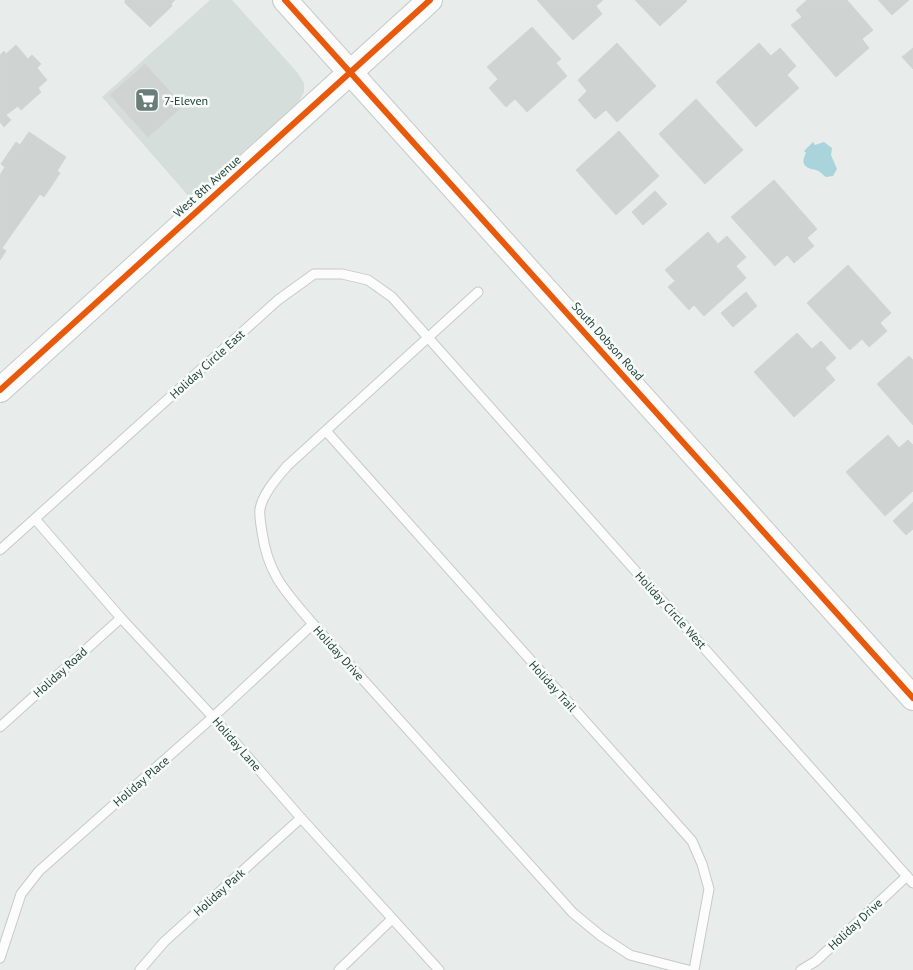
<svg xmlns="http://www.w3.org/2000/svg" width="913" height="970" viewBox="0 0 913 970" font-family="'PT Sans',sans-serif">
  <style>
    .built { fill: #d6dedb }
    .water { fill: #a9d4db }
    .building { fill: #cfd4d2; stroke: #d1d6d4 }
    .lines { fill: none; stroke-linecap: round; stroke-linejoin: round }
    .lane-casing { stroke: #c5cac8; stroke-width: 11 }
    .secondary-casing { stroke: #c3cbc8; stroke-width: 26 }
    .lane { stroke: #fcfcfc; stroke-width: 9 }
    .secondary { stroke: #fcfcfc; stroke-width: 24 }
    .cycleway-casing { stroke: #f7fbf9; stroke-width: 9 }
    .cycleway { stroke: #e8590c; stroke-width: 6 }
    .labels { text-anchor: middle; dominant-baseline: central; stroke-width: 5; stroke-linejoin: round; paint-order: stroke }
    .poi-label { font-size: 12px; fill: #24423a; stroke: #f7fbf9; text-anchor: start }
    .street-label { font-size: 12px; fill: #24423a; stroke: #f7fbf9 }
  </style>
  <rect width="100%" height="100%" fill="#e8edeb"/>
  <!-- built -->
  <path class="built" d="M210,0h22l65,72 7,11v9l-5,9 -108,98 -89,-102z"/>
  <!-- water -->
  <path class="water" d="M813,142l2,3 9,-3 8,6 -1,7 6,14 -4,7 -7,1c-3,-2 -6,-6 -10,-7 -11,-2 -16,-6 -10,-17l-2,-2z"/>
  <!-- building -->
  <g class="building">
    <path d="M125,0h50l-4,4 1,2 -22,21 -25,-24z"/>
    <path d="M537,0h66l-7,6 6,8 -29,26z"/>
    <path d="M635,0h51l1,1 -27,25z"/>
    <path d="M807,0h40l26,30 -11,9 7,9 -33,29 -45,-52 11,-8 -6,-7z"/>
    <path d="M878,0h31l-17,15z"/>
    <path d="M532,27l29,32 -5,4 11,13 -40,36 -12,-13 -9,8 -17,-19 9,-9 -11,-12z"/>
    <path d="M617,43l39,43 -39,36 -11,-12 -11,9 -17,-19 9,-9 -9,-11z"/>
    <path d="M759,43l12,13 9,-8 16,18 -9,9 12,13 -43,39 -40,-45z"/>
    <path d="M16,45l12,14 4,-4 9,9 -4,4 10,12 -9,8 3,4 -20,18 -3,-4 -12,9 5,5 -7,7 -4,-5v-67l4,-4 2,3z"/>
    <path d="M913,48v21l-11,-12z"/>
    <path d="M145,64l38,42 -35,31 -38,-42z"/>
    <path d="M696,99l47,51 -38,34 -46,-50z"/>
    <path d="M619,131l40,45 -43,39 -40,-45z"/>
    <path d="M29,132l37,25 -9,14 3,2 -16,24 -4,-3 -38,54 4,3 -6,9v-85l5,-8 -4,-3 15,-22 4,3z"/>
    <path d="M774,180l43,49 -10,9 7,8 -20,17 -7,-8 -12,11 -44,-49z"/>
    <path d="M655,191l12,13 -24,21 -11,-13z"/>
    <path d="M708,232l10,12 9,-8 19,21 -10,9 10,12 -42,38 -10,-11 -5,5 -21,-23 7,-6 -10,-11z"/>
    <path d="M848,265l43,48 -11,10 7,8 -18,16 -7,-8 -12,11 -43,-47z"/>
    <path d="M746,292l11,14 -24,21 -12,-14z"/>
    <path d="M797,333l15,16 9,-8 15,17 -11,10 10,12 -41,37 -40,-45z"/>
    <path d="M909,356l4,4v65l-36,-41z"/>
    <path d="M888,435l11,13 9,-8 5,5v46l-28,25 -39,-44z"/>
    <path d="M913,502v27l-7,6 -13,-14z"/>
  </g>
  <g class="lines">
    <defs>
      <g id="lane">
        <path d="M478,292l-191,174c-10,12 -24,27 -27,43 -1,6 1,16 2,23 6,43 24,60 51,92l260,289 28,23 29,19 58,15"/>
        <path d="M326,431l366,410 10,23 7,25 -15,81"/>
        <path d="M35,519l86,99 92,99 88,101 138,152"/>
        <path d="M0,550l278,-250 36,-26h28l26,6 24,17 521,586"/>
        <path d="M0,727l121,-109"/>
        <path d="M0,958l21,-64 18,-23 174,-154 100,-93"/>
        <path d="M140,970l24,-28 137,-124"/>
        <path d="M339,970l53,-51"/>
        <path d="M801,970l15,-9 91,-85"/>
      </g>
      <g id="secondary">
        <path d="M285,0l628,698"/>
        <path d="M0,390l430,-390"/>
      </g>
    </defs>
    <!-- lane casing -->
    <use href="#lane" class="lane-casing"/>
    <!-- secondary casing -->
    <use href="#secondary" class="secondary-casing"/>
    <!-- lane -->
    <use href="#lane" class="lane"/>
    <!-- secondary -->
    <use href="#secondary" class="secondary"/>
    <defs>
      <g id="cycleway">
        <path d="M285,0l628,698"/>
        <path d="M0,390l430,-390"/>
      </g>
    </defs>
    <!-- cycleway casing -->
    <use href="#cycleway" class="cycleway-casing"/>
    <!-- cycleway -->
    <use href="#cycleway" class="cycleway"/>
  </g>
  <!-- icons -->
  <defs>
    <symbol id="supermarket-square" viewBox="-11 -11 22 22"><rect x="-9" y="-9" width="18" height="18" rx="4" fill="#697e78" stroke="#f7fbf9"/><path d="M-6-5.5h2.5l.6 2H6L4.5 2H-2.5L-4.4-4H-6ZM-1.5 3.2a1.3 1.3 0 1 0 .1 0ZM3 3.2a1.3 1.3 0 1 0 .1 0Z" fill="#fff"/></symbol>
  </defs>
  <g fill-rule="evenodd">
    <use href="#supermarket-square" x="133" y="86" width="28" height="28"/>
  </g>
  <g class="labels">
    <!-- poi labels -->
    <g class="poi-label">
      <text x="164" y="100">7-Eleven</text>
    </g>
    <!-- street labels -->
    <g class="street-label">
      <text transform="translate(207 186) rotate(-42)">West 8th Avenue</text>
      <text transform="translate(608 341) rotate(48)">South Dobson Road</text>
      <text transform="translate(207 364) rotate(-42)">Holiday Circle East</text>
      <text transform="translate(671 610) rotate(48)">Holiday Circle West</text>
      <text transform="translate(339 653) rotate(48)">Holiday Drive</text>
      <text transform="translate(60 672) rotate(-42)">Holiday Road</text>
      <text transform="translate(553 686) rotate(48)">Holiday Trail</text>
      <text transform="translate(237 744) rotate(49)">Holiday Lane</text>
      <text transform="translate(141 781) rotate(-41)">Holiday Place</text>
      <text transform="translate(219 892) rotate(-42)">Holiday Park</text>
      <text transform="translate(855 924) rotate(-43)">Holiday Drive</text>
    </g>
  </g>
</svg>
